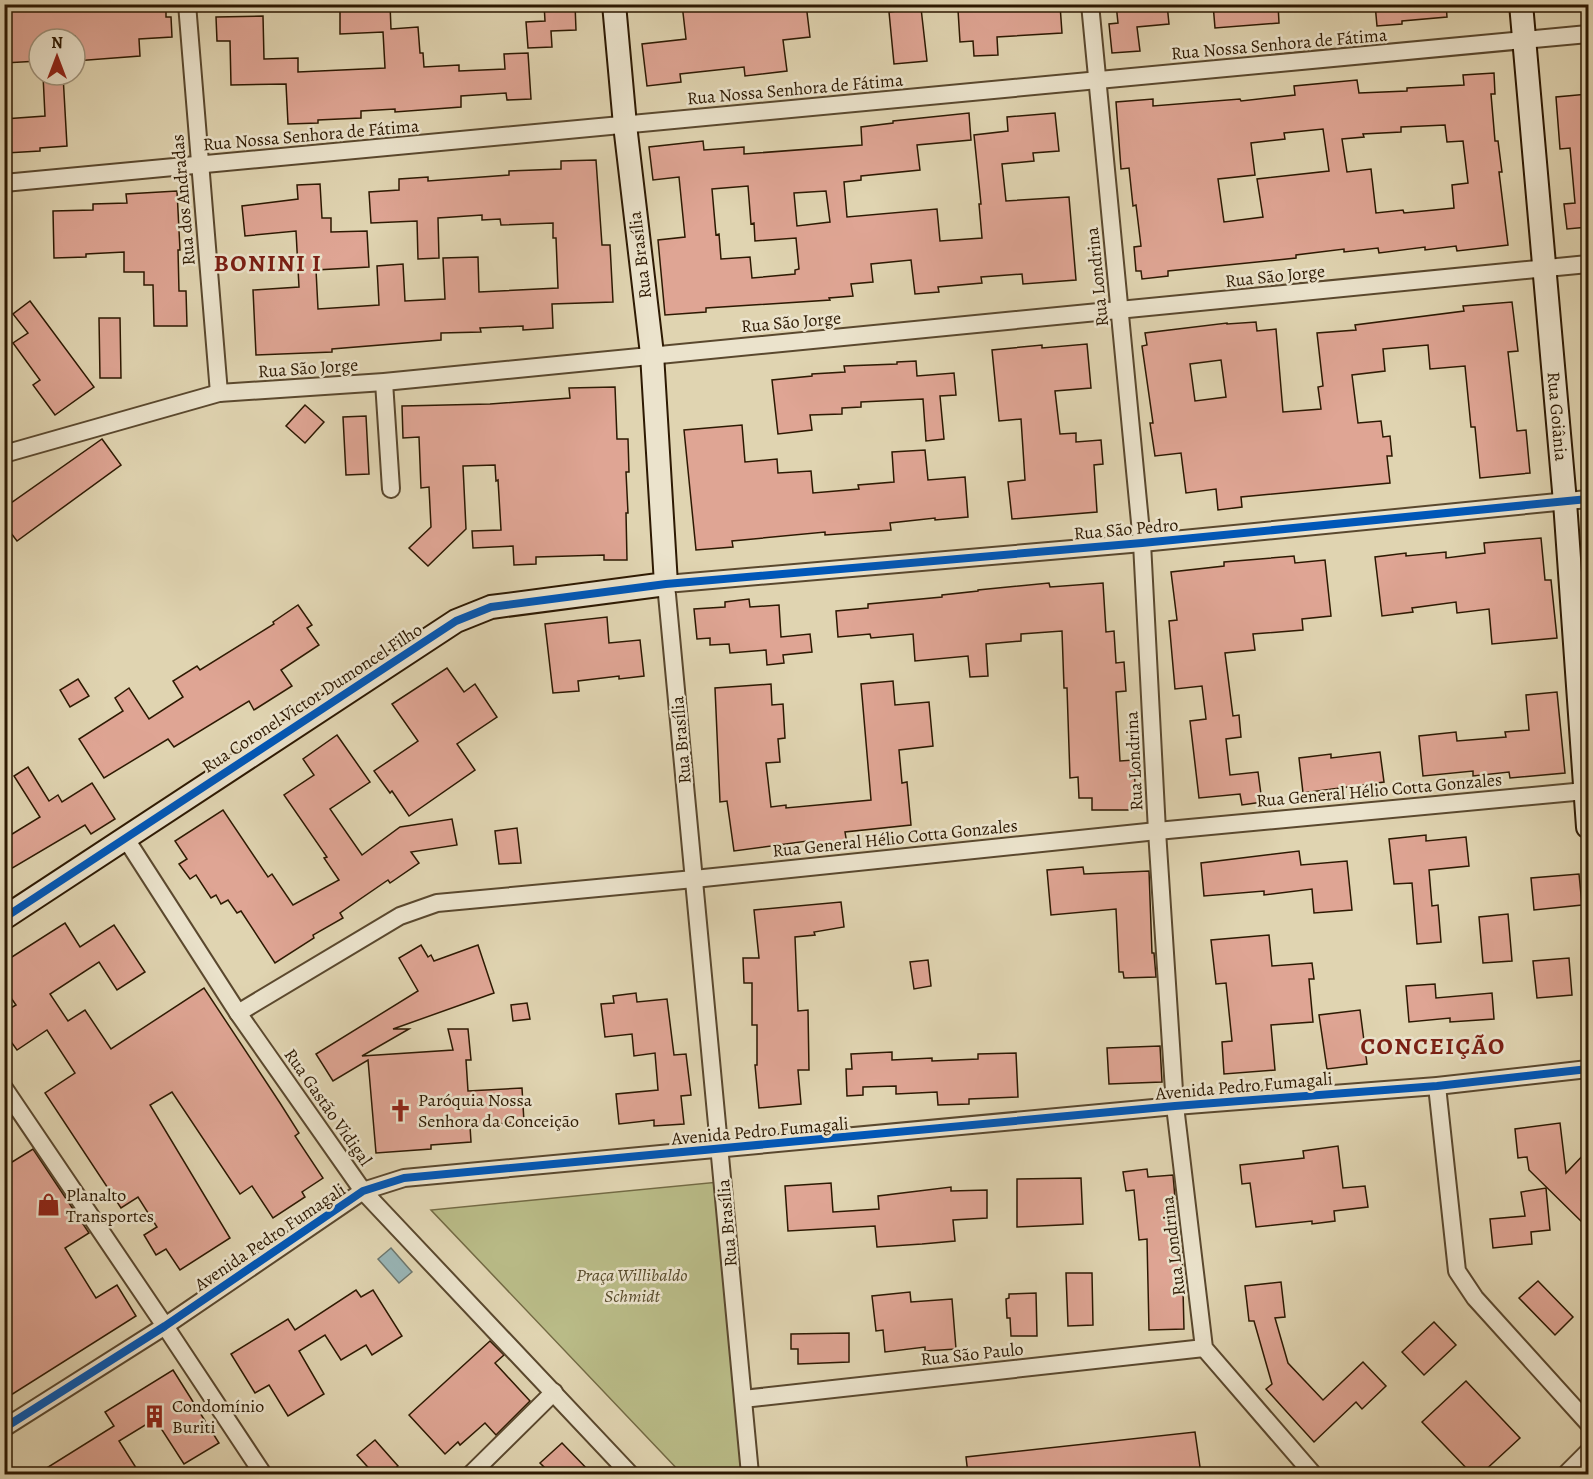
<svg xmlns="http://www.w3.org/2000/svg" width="1593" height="1479" viewBox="0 0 1593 1479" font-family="Alegreya,serif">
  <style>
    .green { fill: #b9bb87; stroke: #736a44; stroke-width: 1.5 }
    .water { fill: #98b5b6; stroke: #6d776e; stroke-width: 1.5 }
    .building { fill: #dfa594; stroke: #2d1902; stroke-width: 1.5; fill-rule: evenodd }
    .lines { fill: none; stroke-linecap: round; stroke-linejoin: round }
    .street-casing { stroke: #5a482e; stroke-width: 20 }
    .secondary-casing { stroke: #2d1902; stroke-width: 26 }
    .street { stroke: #ebe3cc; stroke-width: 16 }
    .secondary { stroke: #ebe3cc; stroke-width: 22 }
    .cycleway-casing { stroke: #ebe3cc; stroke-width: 11 }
    .cycleway { stroke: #0057b8; stroke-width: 8 }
    .labels { text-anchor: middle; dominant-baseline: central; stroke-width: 5; stroke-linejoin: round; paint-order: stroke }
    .street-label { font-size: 18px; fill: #2d1902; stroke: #ebe3cc }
    .poi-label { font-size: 18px; fill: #2d1902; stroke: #ebe3cc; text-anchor: start }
    .park-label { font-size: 18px; font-style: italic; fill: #574a2a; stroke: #ebe3cc }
    .district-label { font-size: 24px; font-weight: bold; letter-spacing: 1.5px; fill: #7a1f14; stroke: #ebe3cc }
  </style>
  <rect width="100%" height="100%" fill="#e0d4b1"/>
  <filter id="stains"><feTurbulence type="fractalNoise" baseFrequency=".00333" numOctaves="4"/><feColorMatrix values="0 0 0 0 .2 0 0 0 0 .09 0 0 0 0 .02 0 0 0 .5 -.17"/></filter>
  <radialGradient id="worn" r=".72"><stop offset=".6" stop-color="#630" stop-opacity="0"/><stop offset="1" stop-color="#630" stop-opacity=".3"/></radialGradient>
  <!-- green -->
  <path class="green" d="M719,1182l23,292h-60l-251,-264z"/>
  <!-- water -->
  <path class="water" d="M391,1248l21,24 -13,11 -21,-24z"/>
  <!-- building -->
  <g class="building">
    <path d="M4,4h162v13h5l1,20 -33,2 1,17 -65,5v-25l-36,3v22l-35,2z"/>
    <path d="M340,4h50l1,25 27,-2 2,26h3l1,14 35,-2v6l46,-2 -1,-15 24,-1 3,46 -24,1 -1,-7 -45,3v11l-66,5v-3l-34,2v7l-43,2v3l-30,1 -2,-40 -55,1 -1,-44h-13l-1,-24 47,-1 1,43 34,-1v14l87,-4 -2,-36 -43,2z"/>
    <path d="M544,4h31l1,26 -25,1 1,16 -24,1 -2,-26 19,-1z"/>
    <path d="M682,4h124l4,33 -27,3 4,31 -42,5 -1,-9 -64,7 1,8 -34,4 -5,-42 44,-5z"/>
    <path d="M971,4h21v3l3,1 65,-3 2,28 -65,4 1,18 -24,1 -1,-15 -13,1 -2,-32 13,-1z"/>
    <path d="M1116,4h51l2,20 -32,3 3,24 -28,2 -3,-29 9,-1z"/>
    <path d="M1213,4h65l1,19 -64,5z"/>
    <path d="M1375,4h71l1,13 -45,4v3l-25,2z"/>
    <path d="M921,8l6,53 -33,3 -5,-52z"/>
    <path d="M1494,73l1,21h-4l4,47h3l4,31h-3l9,73 -51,6 -1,-5 -31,4v-3l-46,6 -1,-5 -34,4v-3l-48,6v3l-128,13v5l-26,3 -1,-8h-5l-2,-24 7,-1 -5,-41 -3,1 -4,-38 -8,1 -5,-67 37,-3v7l87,-7 1,2 54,-6 -1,-9 63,-6 2,13 48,-2v-3l57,-3 -1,-10zM1445,125l2,17 16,-1 5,42 -16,2 2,23 -50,5 -1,-3 -27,3 -5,-44 -24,3 -5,-33 22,-2 -1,-3 38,-2v-5zM1323,129l6,42 -72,8 6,38 -39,5 -6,-43 37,-4 -4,-32 34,-4 -1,-6z"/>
    <path d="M43,75h20l4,71 -27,2v3l-34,2 -2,-34 41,-3z"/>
    <path d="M1588,94v133l-21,2 -3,-25 11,-1 -5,-55 -10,1 -4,-52z"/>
    <path d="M969,113l2,27 -54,5 3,25 -59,6v4l-17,2 3,35 90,-8 3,32 42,-3 -3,-34h2l-7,-69 34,-4 -1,-14 48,-4 4,38 -26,2 1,8 -32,3 4,37 63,-4 7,83 -53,4 -1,-10 -41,3 1,6 -44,4 1,5 -24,2 -4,-34 -40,4 2,18 -22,2 2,12 -24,2 1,2 -124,8v4l-41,3 -7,-75 27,-3 -6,-60 -26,3 -4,-33 54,-6 1,9 40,-3v7l118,-9 -1,-18 32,-4v-2zM748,186l3,38 3,-1 1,18 41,-3 3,31 -4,1v4l-43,4 -2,-21 -29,2 -2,-25 -3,1 -4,-46zM826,191l4,31 -33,4 -3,-33z"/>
    <path d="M596,160l6,85h8l3,57 -61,2 1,24 -30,2v-4l-43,2 1,4 -40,1v7l-109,9v3l-76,3 -3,-65 46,-3 -3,-56 -51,5 -3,-30 56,-7 -1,-14 23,-1 2,34h9v14l36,-1 2,36 -53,3 2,39 61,-4 -2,-39 26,-2 2,37 40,-2 -2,-41 35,-1 1,35 79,-4 -2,-50h-3v-15l-52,2 -1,-6 -18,1v-5l-44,3 1,40 -21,1 -1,-38 -46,2 -2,-31 30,-2v-11l29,-2v4l81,-6v-4l52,-2v-8z"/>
    <path d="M177,191l3,59h-2l1,41h7l1,35h-33l-1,-41h-9v-13h-20v-20l-38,2v3l-32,1 -1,-47 40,-1v-6l34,-1 -1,-9z"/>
    <path d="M30,301l64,86 -39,28 -22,-30 7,-5 -27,-37 15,-10 -15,-19z"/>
    <path d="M1512,302l6,49 -10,1 9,79 9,-1 4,43 -50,5 -5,-51h-4l-6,-61 -35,3 -2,-24 -45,4 2,22 -33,4 6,48 23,-2 2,16 7,-1 2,20h-5l3,27 -149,14 1,10 -24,3 -2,-21 -30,4 -5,-40 -26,3 -5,-33h3l-11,-77 5,-1 -2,-12 82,-10v1l29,-2 1,9 19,-2 7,83 38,-3 -3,-22 5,-1 -6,-53 39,-3 -1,-5 109,-14 -1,-5zM1221,360l5,37 -31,4 -5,-37z"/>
    <path d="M99,318h21l1,60h-21z"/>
    <path d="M1087,344l4,44 -36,3 5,43 16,-1v9l25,-2 2,24 -9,1 3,47 -85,7 -4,-37 17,-2 -4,-61 -22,2 -7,-71 50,-5v3z"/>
    <path d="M916,361l1,15 37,-3 2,22 -16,1 4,43 -18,2 -3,-42 -62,3v5l-19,1v6l-32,1 2,15 -34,4 -6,-54 40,-4v-2l33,-2 -1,-6 53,-2v-2z"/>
    <path d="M615,387l2,52h11l1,33h-3l2,41h-2l1,47h-23v-5l-68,2v7l-22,1 -1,-19 -40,2 -1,-17 29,-1 -3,-50 -2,1 -1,-16 -32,1 3,63 -38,37 -19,-18 22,-21 -2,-40 -8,1 -2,-51 -16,1 -1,-32 88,-2 80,-6 -1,-10z"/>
    <path d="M305,405l19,17 -19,21 -19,-17z"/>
    <path d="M366,416l3,58 -23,1 -3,-58z"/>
    <path d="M742,425l3,37 32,-3 1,14 33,-2 2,22 46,-4 -1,-4 36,-3 -2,-30 33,-2 3,30 37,-3 3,40 -33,3v-2l-45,5 1,7 -66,5v-3l-93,9 1,6 -37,3 -12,-120z"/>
    <path d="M102,439l19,26 -104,76 -13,-17v-16z"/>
    <path d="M1541,538l4,42h6l6,58 -65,6 -3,-35 -32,4 -1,-11 -44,6 1,4 -31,4 -7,-59 31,-4v3l40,-4v6l39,-5 -1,-10z"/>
    <path d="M1294,556l1,7 30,-3 6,56 -29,3 1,11 -50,4 2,16 -30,3 8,63 6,-1 2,22 -15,2 4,36 28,-3 4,30 -20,3 -2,-11 -41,4 -9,-77 16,-2 -4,-33 -27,3 -6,-68 8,-1 -6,-48 53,-6v-4z"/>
    <path d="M1049,583l1,4 53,-4 3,49 8,-1 2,32 8,-1 2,29 -10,1 4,69 14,-1 2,50h-44v-12h-13l-1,-21 -8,1 -3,-90h-3l-2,-57 -41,3v7l-35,3 2,32 -18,1 -2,-21 -53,5 -2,-27 -42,4 -1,-4 -32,3 -2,-26 32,-3v-4l74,-7v-2l36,-4v-1z"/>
    <path d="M749,599l1,8 29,-2 2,32 29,-3 2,18 -29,3 1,8 -17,2 -1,-15 -36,3 -1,-9 -19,1v-7l-13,1 -3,-30 31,-2v-5z"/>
    <path d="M298,605l14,20 -5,3 12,17 -38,25 11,16 -38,24 -5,-9 -75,46 -6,-8 -64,39 -25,-39 44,-28 -8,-13 14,-10 20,31 34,-22 -10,-16 24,-15 3,4 74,-46 -1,-2z"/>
    <path d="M607,617l2,26 31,-3 4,36 -25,3v-3l-41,5 1,10 -26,2 -8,-69z"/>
    <path d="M447,668l17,24 11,-8 22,33 -40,27 18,26 -66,46 -17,-25 -2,2 -16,-22 44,-30 -26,-37z"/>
    <path d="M78,679l11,17 -19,11 -10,-17z"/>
    <path d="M893,681l2,24 34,-3 4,44 -34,4 3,33 5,-1 4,43 -66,7 2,12 -39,3 -1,-6 -73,10 -7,-50 -7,1 -5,-114 56,-4 1,21 11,-1 2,34 -7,1 2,23 -14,1 5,44 15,-2v3l85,-8 -10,-116z"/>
    <path d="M1557,692l8,81 -55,5 -1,-6 -36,4v-5l-50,5 -4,-40 37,-4 1,9 49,-4 -1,-5 24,-2 -3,-35z"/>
    <path d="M337,735l33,47 -40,27 32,46 38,-28 52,-8 5,26 -46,7 8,11 -29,20 -2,-3 -48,33 3,5 -30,17 1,3 -39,25 -34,-52 -4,2 -9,-13 -7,4 -5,-9 -5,3 -15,-23 -6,4 -11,-15 8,-5 -12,-18 48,-31 45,67 4,-3 21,31 46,-25 -15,-22 3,-1 -43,-62 30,-20 -11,-16z"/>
    <path d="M1380,752l4,30 -81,11 -4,-35 32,-4v4z"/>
    <path d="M28,767l21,34 9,-6 4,7 30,-19 23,36 -24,15 -6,-9 -81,48v-34l36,-22 -26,-41z"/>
    <path d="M517,828l4,35 -22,1 -4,-33z"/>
    <path d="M1426,835v6l40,-4 3,29 -40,4 3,36 6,-1 3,37 -24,2 -5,-61 -18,1 -5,-45z"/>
    <path d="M1299,851l2,14 46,-4 5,49 -38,3 -2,-24 -48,6v-4l-60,5 -3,-33z"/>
    <path d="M1083,867l1,7 65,-3 3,82h2l2,24 -32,1 -1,-6h-4l-3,-63 -65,6 -4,-45z"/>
    <path d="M1579,874l3,31 -48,5 -3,-32z"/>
    <path d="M841,902l3,25 -30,5 1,3 -20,2 3,74 10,-1 1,60h-11l3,34 -42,4 -4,-43h2v-40h-5v-42h-8l-1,-25h16l-5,-48z"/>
    <path d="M1508,914l4,47 -29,2 -4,-46z"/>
    <path d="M65,923l15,24 34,-22 31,47 -28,18 -18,-28 -49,32 18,27 17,-11 26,39 93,-61 76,115 19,30 -4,3 28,42 -21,14 3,5 -32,21 -21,-32 -12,8 -68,-102 -22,13 80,133 -50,32 -14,-21 -10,6 -12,-20 13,-8 -19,-30 -17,11 -76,-115 30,-20 -28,-43 -30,20 -13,-18v-20l12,-7 -12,-17v-26z"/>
    <path d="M1269,935l3,31 40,-3 2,16h-5l4,43 -42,3 4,45 -51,4 -2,-32 10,-1 -6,-58 -10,1 -5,-44z"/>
    <path d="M421,945l7,12 3,-2 3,6 44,-16 16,48 -101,36h16l-47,27 91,-6 -5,-21h20l3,31h-5l2,31 54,-3 2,34 -54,4 1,16 -40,3v4l-55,4 -8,-93 -35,21 -17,-27 102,-63 -19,-33z"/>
    <path d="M1569,958l3,37 -35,3 -4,-37z"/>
    <path d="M928,960l3,26 -17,3 -4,-27z"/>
    <path d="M1435,984l1,14 56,-5 2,26 -44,3v-4l-41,4 -3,-36z"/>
    <path d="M636,993l1,9 30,-3 7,56 12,-1 5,41 -10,1 3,28 -30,2v-6l-35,4 -3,-30 42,-4 -3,-37 -21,3 -2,-22 -27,3 -4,-33 13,-1 -1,-7z"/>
    <path d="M527,1003l3,16 -17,2 -2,-16z"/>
    <path d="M1360,1010l7,54 -40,5 -8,-54z"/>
    <path d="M1160,1046l2,36 -53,2 -2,-36z"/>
    <path d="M892,1052v8l40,-2v3l46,-2v-5l38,-1 2,44 -49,2v5l-31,1 -1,-13 -41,2v-8l-33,1v8l-16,1 -1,-27h6l-1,-15z"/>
    <path d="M1560,1123l6,50 22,-23v78l-59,-58 -2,-13 -9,1 -3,-29z"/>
    <path d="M1338,1146l5,42 22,-2 3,21 -34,4 1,10 -23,3v-3l-56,6 -6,-44 -8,1 -2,-19 64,-7 -1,-7z"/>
    <path d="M33,1149l56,84 -24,15 31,50 21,-13 19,31 -125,79 -7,-9v-219z"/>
    <path d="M1147,1169l1,8 25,-2 2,23h-9l6,53 10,-1 2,79 -35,1 -2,-91 -8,1 -5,-50 -8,1 -3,-19z"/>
    <path d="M1081,1178l2,46 -66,3v-48z"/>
    <path d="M831,1183l2,29 46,-3 -1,-13 73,-9v4l36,-1v28l-34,2 2,21 -33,3 -45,3 -2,-21 -87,5 -3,-45z"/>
    <path d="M1546,1188l4,42 -19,2 1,12 -39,4 -3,-29 35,-3 -4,-24z"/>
    <path d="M1066,1273h26l1,52 -25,1z"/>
    <path d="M1538,1281l35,36 -18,18 -36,-37z"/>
    <path d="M1281,1282l4,35 -10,1 13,45 35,37 40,-38 23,24 -24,23 -6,-7 -42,40 -48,-53 6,-5 -18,-63h-5l-4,-35z"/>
    <path d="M356,1290l5,7 12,-7 29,46 -30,19 -6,-10 -25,15 -16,-25 -26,16 25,43 -36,22 -19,-31 -14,8 -24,-39 57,-35 7,11z"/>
    <path d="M910,1292l1,10 41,-3 4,50 -31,2v-4l-40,5 -2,-22 -7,1 -4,-35z"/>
    <path d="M1036,1293l1,43h-26l-1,-18h-3l-1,-19 3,-1v-4z"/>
    <path d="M1434,1322l22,23 -32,30 -22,-23z"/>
    <path d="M849,1333v29l-51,2v-15h-7v-15z"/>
    <path d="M490,1341l14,14 -9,8 35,38 -34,34 -11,-12 -25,22 -2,-3 -13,12 -36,-39z"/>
    <path d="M173,1370l46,73 -35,21 -29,-45 -36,22 21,33h-103l77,-48 -9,-14z"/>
    <path d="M1466,1381l54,57 -39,36h-9l-50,-52z"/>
    <path d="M1195,1432l6,42h-233l-2,-17z"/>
    <path d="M375,1440l23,26 -10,8h-14l-17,-19z"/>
    <path d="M562,1443l30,31h-41l-11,-11z"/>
  </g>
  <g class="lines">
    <defs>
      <g id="street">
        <path d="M187,4l32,389"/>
        <path d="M1090,4l52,539 15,288 18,275 29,242 109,126"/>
        <path d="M4,183l1584,-149"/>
        <path d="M384,382l7,107"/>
        <path d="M4,454l215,-61 165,-11 1204,-118"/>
        <path d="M126,839l112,174 125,178 267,283"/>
        <path d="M238,1013l162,-97 37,-13 257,-24 463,-48 428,-40"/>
        <path d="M1437,1086l20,185 18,27 113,125"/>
        <path d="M4,1088l161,238 98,148"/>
        <path d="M743,1399l461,-51"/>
        <path d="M4,1428l161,-102 198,-135 41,-13 771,-72 262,-20 151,-17"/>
        <path d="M471,1474l83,-82"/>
        <path d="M750,1474l-84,-890 476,-41 446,-44"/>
        <path d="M1566,1474l22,-22"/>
      </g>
      <g id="secondary">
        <path id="s1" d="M1521,4l44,498 23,325"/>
        <path d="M4,918l452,-297 35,-14 175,-23 -14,-230 -27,-229 -11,-121"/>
      </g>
    </defs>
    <!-- street casing -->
    <use href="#street" class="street-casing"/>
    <!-- secondary casing -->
    <use href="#secondary" class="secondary-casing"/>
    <!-- street -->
    <use href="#street" class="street"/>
    <!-- secondary -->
    <use href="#secondary" class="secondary"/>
    <defs>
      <g id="cycleway">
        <path d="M4,918l452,-297 35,-14 175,-23 476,-41 446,-44"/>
        <path d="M4,1428l161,-102 198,-135 41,-13 771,-72 262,-20 151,-17"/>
      </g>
    </defs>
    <!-- cycleway casing -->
    <use href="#cycleway" class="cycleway-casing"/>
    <!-- cycleway -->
    <use href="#cycleway" class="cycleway"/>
  </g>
  <!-- icons -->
  <defs>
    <symbol id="church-bare" viewBox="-9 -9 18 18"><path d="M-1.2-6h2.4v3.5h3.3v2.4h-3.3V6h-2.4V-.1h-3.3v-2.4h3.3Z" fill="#8f2418" stroke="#ebe3cc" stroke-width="2.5" paint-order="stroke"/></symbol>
    <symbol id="shop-bare" viewBox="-9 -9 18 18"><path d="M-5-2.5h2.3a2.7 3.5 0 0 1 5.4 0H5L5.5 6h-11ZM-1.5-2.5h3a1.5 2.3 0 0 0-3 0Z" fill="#8f2418" stroke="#ebe3cc" stroke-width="2.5" paint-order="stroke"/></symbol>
    <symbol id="building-bare" viewBox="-9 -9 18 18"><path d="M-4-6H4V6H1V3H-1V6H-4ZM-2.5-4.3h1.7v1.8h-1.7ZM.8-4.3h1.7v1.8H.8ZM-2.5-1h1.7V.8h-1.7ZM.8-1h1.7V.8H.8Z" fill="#8f2418" stroke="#ebe3cc" stroke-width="2.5" paint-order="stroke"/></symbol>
  </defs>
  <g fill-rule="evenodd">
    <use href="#church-bare" x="384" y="1094" width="33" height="33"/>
    <use href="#shop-bare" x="32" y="1188" width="33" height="33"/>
    <use href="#building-bare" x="138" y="1400" width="33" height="33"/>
  </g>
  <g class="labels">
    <!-- street labels -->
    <g class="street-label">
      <text transform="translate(1279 44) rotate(-5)">Rua Nossa Senhora de Fátima</text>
      <text transform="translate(795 89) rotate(-5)">Rua Nossa Senhora de Fátima</text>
      <text transform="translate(311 135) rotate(-5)">Rua Nossa Senhora de Fátima</text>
      <text transform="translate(183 200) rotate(-95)">Rua dos Andradas</text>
      <text transform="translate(640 255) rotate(-97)">Rua Brasília</text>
      <text transform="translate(1275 276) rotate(-6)">Rua São Jorge</text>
      <text transform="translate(1097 277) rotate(-96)">Rua Londrina</text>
      <text transform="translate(791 322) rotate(-5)">Rua São Jorge</text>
      <text transform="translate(308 368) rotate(-4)">Rua São Jorge</text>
      <text stroke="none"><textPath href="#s1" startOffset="414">Rua Goiânia</textPath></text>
      <text transform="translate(1126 529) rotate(-5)">Rua São Pedro</text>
      <text transform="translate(312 698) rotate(-33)">Rua Coronel Victor Dumoncel Filho</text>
      <text transform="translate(681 740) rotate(-95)">Rua Brasília</text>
      <text transform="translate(1134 761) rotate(-93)">Rua Londrina</text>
      <text transform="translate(1379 790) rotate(-5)">Rua General Hélio Cotta Gonzales</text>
      <text transform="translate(895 838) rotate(-6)">Rua General Hélio Cotta Gonzales</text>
      <text transform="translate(1244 1086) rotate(-5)">Avenida Pedro Fumagali</text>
      <text transform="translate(328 1107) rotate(55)">Rua Gastão Vidigal</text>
      <text transform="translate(760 1131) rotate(-5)">Avenida Pedro Fumagali</text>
      <text transform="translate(727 1223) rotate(-95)">Rua Brasília</text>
      <text transform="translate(270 1237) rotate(-34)">Avenida Pedro Fumagali</text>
      <text transform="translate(1173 1246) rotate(-97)">Rua Londrina</text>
      <text transform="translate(972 1354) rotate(-6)">Rua São Paulo</text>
    </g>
    <!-- poi labels -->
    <g class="poi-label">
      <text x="418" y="1100">Paróquia Nossa<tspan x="418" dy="21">Senhora da Conceição</tspan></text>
      <text x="66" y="1195">Planalto<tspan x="66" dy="21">Transportes</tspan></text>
      <text x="172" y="1406">Condomínio<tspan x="172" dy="21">Buriti</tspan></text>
    </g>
    <!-- park labels -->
    <g class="park-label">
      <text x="632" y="1275">Praça Willibaldo<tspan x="632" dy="21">Schmidt</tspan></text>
    </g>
    <!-- district labels -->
    <g class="district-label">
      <text x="268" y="263">BONINI I</text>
      <text x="1433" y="1046">CONCEIÇÃO</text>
    </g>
  </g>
  <!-- margin -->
  <rect width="1593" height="1479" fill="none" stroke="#e0d4b1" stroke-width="24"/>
  <rect x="6" y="6" width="1581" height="1467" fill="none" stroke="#2d1902" stroke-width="3"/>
  <rect x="12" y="12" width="1569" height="1455" fill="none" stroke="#2d1902" stroke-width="1.5"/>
  <!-- north arrow -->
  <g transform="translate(57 57)"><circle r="28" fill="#ebe3cc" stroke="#9f927b" stroke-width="1.5"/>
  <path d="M0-4.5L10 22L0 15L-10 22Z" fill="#8f2418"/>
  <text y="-9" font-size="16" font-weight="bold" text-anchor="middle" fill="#2d1902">N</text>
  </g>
  <rect width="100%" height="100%" filter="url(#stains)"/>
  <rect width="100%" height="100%" fill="url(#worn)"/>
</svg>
